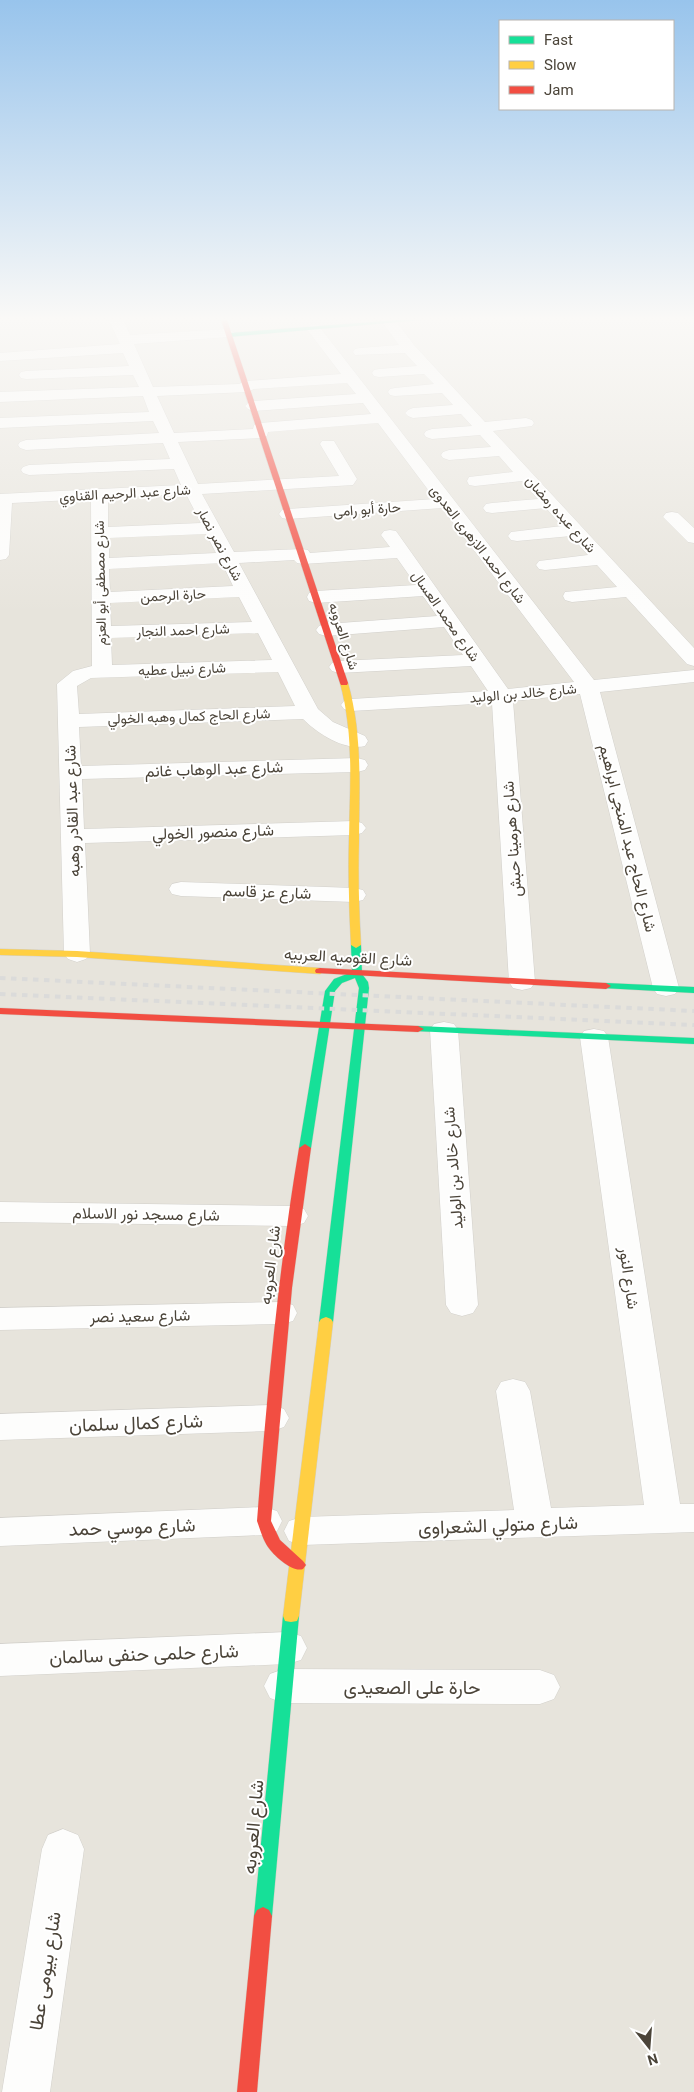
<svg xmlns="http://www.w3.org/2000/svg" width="694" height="2092" viewBox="0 0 694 2092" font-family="Roboto,Vazirmatn,sans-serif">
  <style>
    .residential { fill: #e7e4dc }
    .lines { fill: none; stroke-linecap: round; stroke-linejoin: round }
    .street-casing { stroke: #d2d0cb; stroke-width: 1 }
    .fast-casing { stroke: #d3cfc5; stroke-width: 1 }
    .slow-casing { stroke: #d3cfc5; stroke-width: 1 }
    .jam-casing { stroke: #d3cfc5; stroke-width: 1 }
    .street { fill: #fdfdfc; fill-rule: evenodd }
    .fast { fill: #16e098; fill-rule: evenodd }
    .slow { fill: #ffcf43; fill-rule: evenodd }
    .jam { fill: #f24e42; fill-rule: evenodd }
    .rail { stroke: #dbdbda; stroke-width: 4; stroke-dasharray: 5.5 5.5; stroke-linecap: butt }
    .labels { text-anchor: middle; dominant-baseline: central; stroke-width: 4; stroke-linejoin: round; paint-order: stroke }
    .far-street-label { font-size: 14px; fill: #4b4439; stroke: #fff }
    .street-label { font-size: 16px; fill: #4b4439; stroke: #fff }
    .near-street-label { font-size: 19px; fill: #4b4439; stroke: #fff }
  </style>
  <rect width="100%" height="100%" fill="#f4f2ee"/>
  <!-- residential -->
  <rect class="residential" x="0" y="320" width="694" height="1772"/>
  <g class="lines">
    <defs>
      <g id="street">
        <path d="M109,320h14l7,15 98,-6 7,4 -7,4 -94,7 19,43 86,-3 7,-3 95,-7 -35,-46 7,-4 5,1 276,355 100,-10v12l-94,10 79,296 -4,6 -9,2 -9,-2 -4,-6 -73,-294 -67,7 22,281 -4,6 -9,2 -9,-2 -4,-6 -17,-279 -141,8 -7,-2 -3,-4 3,-4 7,-2 137,-8 -17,-25 -132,7 -7,-2 -3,-4 3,-4 7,-2 124,-6 -19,-28 -118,9 -7,-2 -3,-4 3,-4 7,-2 111,-8 -14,-20 -107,7 -7,-2 -2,-4 2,-4 7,-2 100,-6 -19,-27 -94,6 -6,-1 -3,-3 -55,3 79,146 15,13 32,14 3,5 -3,5c-21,5 -48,-13 -62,-27l-224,8 2,39 276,-8 8,2 3,5 -3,5 -8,2 -275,7 2,50 270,-8 8,2 4,5 -4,5 -8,2 -269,8 5,111 -4,5 -9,3 -9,-3 -4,-5 -7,-270 16,-13 19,-5 -1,-167 -79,4 -3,52 -3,4 -6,1v-66l181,-9 -7,-16 -145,6 -6,-2 -2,-3 2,-3 6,-2 141,-6 -7,-16 -137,7 -6,-2 -2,-3 2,-3 6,-2 133,-7 -6,-12 -153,7v-10l149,-6 -6,-16 -143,6v-10l139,-5 -6,-12 -107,4 -5,-1 -2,-3 2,-3 5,-1 103,-5 -6,-13 -123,8v-8l120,-9zM347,383l9,11 -103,7 -5,2 -3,3 3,3 5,2 110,-8 8,11 -111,9 -6,2 -1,4 -79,4 -17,-37 90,-4 7,-3zM378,423l57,76 -147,10 -6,1 -3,4 3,4 6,1 154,-11 132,174 -66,7 -112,-158 -6,-1 -6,1 -3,4 9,12 -80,6 -2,-3 -6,-1 -68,3 -32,-58 151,-9 4,-6 -23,-38h-12l-2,3 19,32 -141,8 -20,-42 83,-4 6,-2 1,-4zM186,494l15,29 -93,4v-29zM206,534l10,19 -107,5v-20zM222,563l11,23 -123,6 -1,-23zM239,597l13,25 -141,4 -1,-23zM258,633l14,27 -160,5 -1,-27zM278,672l17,34 -216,8 -2,-28 14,-8z"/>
        <path d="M381,320h14l19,25 71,77 41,-4 6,2 2,3 -2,3 -39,5 201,217v18l-7,-2 -61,-67 -54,5 -7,-2 -2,-4 2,-4 52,-5 -20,-22 -52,5 -6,-1 -3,-4 3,-4 49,-6 -17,-19 -54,5 -6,-1 -3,-4 3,-4 51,-6 -16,-18 -54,5 -6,-1 -3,-4 3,-4 6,-1 46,-4 -16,-18 -47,5 -6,-1 -2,-4 2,-4 44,-5 -14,-16 -50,4 -6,-2 -2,-3 2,-3 6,-2 42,-3 -11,-12 -48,4 -6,-2 -2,-3 2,-3 6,-2 40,-3 -11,-12 -48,4 -5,-2 -3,-3 3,-3 5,-2 40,-3 -11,-12 -47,3 -5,-1 -2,-3 2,-3 5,-1 39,-4 -10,-10 -45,3 -5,-1 -2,-3 2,-3 5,-1 38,-3 -12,-13 -50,2 -2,-3 2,-3 5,-1 39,-3z"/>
        <path d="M672,512l6,1 16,15v15l-6,-1 -25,-25 3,-4z"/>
        <path d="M181,882l173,6 9,2 3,5 -3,5 -9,2 -173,-6 -9,-2 -3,-5 3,-5z"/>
        <path d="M444,1022l10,2 4,6 20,275 -5,8 -11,3 -11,-3 -5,-8 -16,-275 4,-6z"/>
        <path d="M594,1029l10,2 4,6 72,467h14v28l-392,13 -13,-4 -5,-10 5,-10 13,-4 212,-7 -18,-119 5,-9 12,-3 12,3 5,9 21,117 93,-3 -64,-468 4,-6z"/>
        <path d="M0,1202l293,4 11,3 4,7 -4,7 -11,3 -293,-4z"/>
        <path d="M281,1302l12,3 4,8 -4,8 -12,3 -281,6v-22z"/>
        <path d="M272,1405l12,4 5,9 -5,9 -12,4 -272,9v-26z"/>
        <path d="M264,1507l13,4 5,10 -5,10 -13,4 -264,11v-28z"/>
        <path d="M287,1632l14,4 6,12 -6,12 -14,4 -287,12v-32z"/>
        <path d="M284,1669l256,1 14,5 6,12 -6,12 -14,5 -256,-1 -14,-5 -6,-12 6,-12z"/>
        <path d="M63,1829l15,6 6,14 -34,243h-48l40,-243 6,-14z"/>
      </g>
      <g id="fast">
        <path d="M397,320h25l-193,17 -3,-2 3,-2z"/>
        <path d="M356,942l5,3 1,29 6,8 1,6 -36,334 -2,3h-10l-2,-3 40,-334 -4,-10 -13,5 -7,8 -24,157 -6,4 -6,-4 26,-157 9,-12 18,-7 -1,-27z"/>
        <path d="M606,983l88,4v6l-92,-5 -1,-2 1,-2z"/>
        <path d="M418,1026l276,12v6l-280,-13 -2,-2 2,-2z"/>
        <path d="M291,1610l6,1 2,5 -27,300 -3,6 -6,3 -6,-3 -3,-6 29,-300 2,-5z"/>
      </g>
      <g id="slow">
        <path d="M344,680l4,3c15,53 11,105 11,159 -1,34 0,69 2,103l-5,3 -5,-3c-2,-36 -3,-71 -2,-107 1,-53 5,-104 -9,-155z"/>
        <path d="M0,949l77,2 243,17 5,3 -5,3 -243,-17 -77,-2z"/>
        <path d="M326,1317l5,2 2,3 -34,294 -2,5 -6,1 -6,-1 -2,-5 36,-294 2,-3z"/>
      </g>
      <g id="jam">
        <path d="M221,320h6l121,363 -1,2h-6l-1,-2z"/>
        <path d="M320,968l286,15 5,3 -5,3 -290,-16 -1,-2 1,-2z"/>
        <path d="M0,1008l418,18 6,3 -6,3 -418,-18z"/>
        <path d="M305,1144l6,4 -19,140 -21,233 9,19 23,21 3,4 -3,4c-10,4 -29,-13 -35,-22 -5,-7 -8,-18 -11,-26 10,-125 21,-249 42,-373z"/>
        <path d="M263,1907l6,3 3,6 -15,176h-20l17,-176 3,-6z"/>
      </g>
    </defs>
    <!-- street casing -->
    <use href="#street" class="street-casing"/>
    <!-- fast casing -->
    <use href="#fast" class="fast-casing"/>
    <!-- slow casing -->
    <use href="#slow" class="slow-casing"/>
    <!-- jam casing -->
    <use href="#jam" class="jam-casing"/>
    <!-- street -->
    <use href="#street" class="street"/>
    <!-- fast -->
    <use href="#fast" class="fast"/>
    <!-- slow -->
    <use href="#slow" class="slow"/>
    <!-- jam -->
    <use href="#jam" class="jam"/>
    <!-- rail -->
    <g class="rail">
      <path d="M0,978l694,33"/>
      <path d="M0,994l694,31"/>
    </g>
  </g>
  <!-- sky -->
  <linearGradient id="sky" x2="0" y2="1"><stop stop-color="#98c4ec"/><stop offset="0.52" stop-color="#faf9f7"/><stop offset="1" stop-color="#faf9f7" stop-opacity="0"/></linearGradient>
  <rect width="694" height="613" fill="url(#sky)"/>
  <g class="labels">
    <!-- far-street labels -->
    <g class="far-street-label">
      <text transform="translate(125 493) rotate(-3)">شارع عبد الرحيم القناوي</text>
      <text transform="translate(367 509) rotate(-4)">حارة أبو رامى</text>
      <text transform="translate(561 514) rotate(48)">شارع عبده رمضان</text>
      <text transform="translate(220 544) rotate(62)">شارع نصر نصار</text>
      <text transform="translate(478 544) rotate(52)">شارع احمد الازهرى العدوى</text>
      <text transform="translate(100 583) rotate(-91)">شارع مصطفى أبو العزم</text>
      <text transform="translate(173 595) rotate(-3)">حارة الرحمن</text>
      <text transform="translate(446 616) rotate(55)">شارع محمد العسال</text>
      <text transform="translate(183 630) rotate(-2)">شارع احمد النجار</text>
      <text transform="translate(344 636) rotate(72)">شارع العروبه</text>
      <text transform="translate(182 669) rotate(-2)">شارع نبيل عطيه</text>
      <text transform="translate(523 693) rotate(-5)">شارع خالد بن الوليد</text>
      <text transform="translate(189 716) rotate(-2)">شارع الحاج كمال وهبه الخولي</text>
    </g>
    <!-- street labels -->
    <g class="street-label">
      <text transform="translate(214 769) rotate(-2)">شارع عبد الوهاب غانم</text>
      <text transform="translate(72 811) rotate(-92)">شارع عبد القادر وهبه</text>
      <text transform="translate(213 832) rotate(-2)">شارع منصور الخولي</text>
      <text transform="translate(628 838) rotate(76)">شارع الحاج عبد المنجى ابراهيم</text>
      <text transform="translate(512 839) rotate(-94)">شارع هرمينا حبش</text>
      <text transform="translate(267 892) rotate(2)">شارع عز قاسم</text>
      <text transform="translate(348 957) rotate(3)">شارع القوميه العربيه</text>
      <text transform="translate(453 1168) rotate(-94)">شارع خالد بن الوليد</text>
      <text transform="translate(146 1214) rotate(1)">شارع مسجد نور الاسلام</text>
      <text transform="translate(270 1265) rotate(-83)">شارع العروبه</text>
      <text transform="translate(629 1278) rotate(82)">شارع النور</text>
      <text transform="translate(140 1316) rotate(-1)">شارع سعيد نصر</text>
    </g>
    <!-- near-street labels -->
    <g class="near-street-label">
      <text transform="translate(136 1423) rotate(-2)">شارع كمال سلمان</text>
      <text transform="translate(498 1525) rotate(-2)">شارع متولي الشعراوى</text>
      <text transform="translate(132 1527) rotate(-2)">شارع موسي حمد</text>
      <text transform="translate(144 1654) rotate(-2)">شارع حلمى حنفى سالمان</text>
      <text x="412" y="1687">حارة على الصعيدى</text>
      <text transform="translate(253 1827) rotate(-85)">شارع العروبه</text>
      <text transform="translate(45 1971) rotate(-81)">شارع بيومى عطا</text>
    </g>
  </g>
  <!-- legend -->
  <rect x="499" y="20" width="175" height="90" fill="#ffffff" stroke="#b7b4b0"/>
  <rect x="509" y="36" width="25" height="8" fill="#16e098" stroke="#b7b4b0"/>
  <text x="544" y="45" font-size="15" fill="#4b4439">Fast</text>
  <rect x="509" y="61" width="25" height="8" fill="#ffcf43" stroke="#b7b4b0"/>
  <text x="544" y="70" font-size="15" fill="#4b4439">Slow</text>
  <rect x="509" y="86" width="25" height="8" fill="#f24e42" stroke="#b7b4b0"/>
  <text x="544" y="95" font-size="15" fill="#4b4439">Jam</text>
  <!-- north arrow -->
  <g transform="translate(649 2047) rotate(163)" stroke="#ffffff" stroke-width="4" paint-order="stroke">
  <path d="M0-4L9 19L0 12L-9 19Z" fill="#4b4439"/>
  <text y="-8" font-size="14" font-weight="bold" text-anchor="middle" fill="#4b4439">N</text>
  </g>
</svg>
